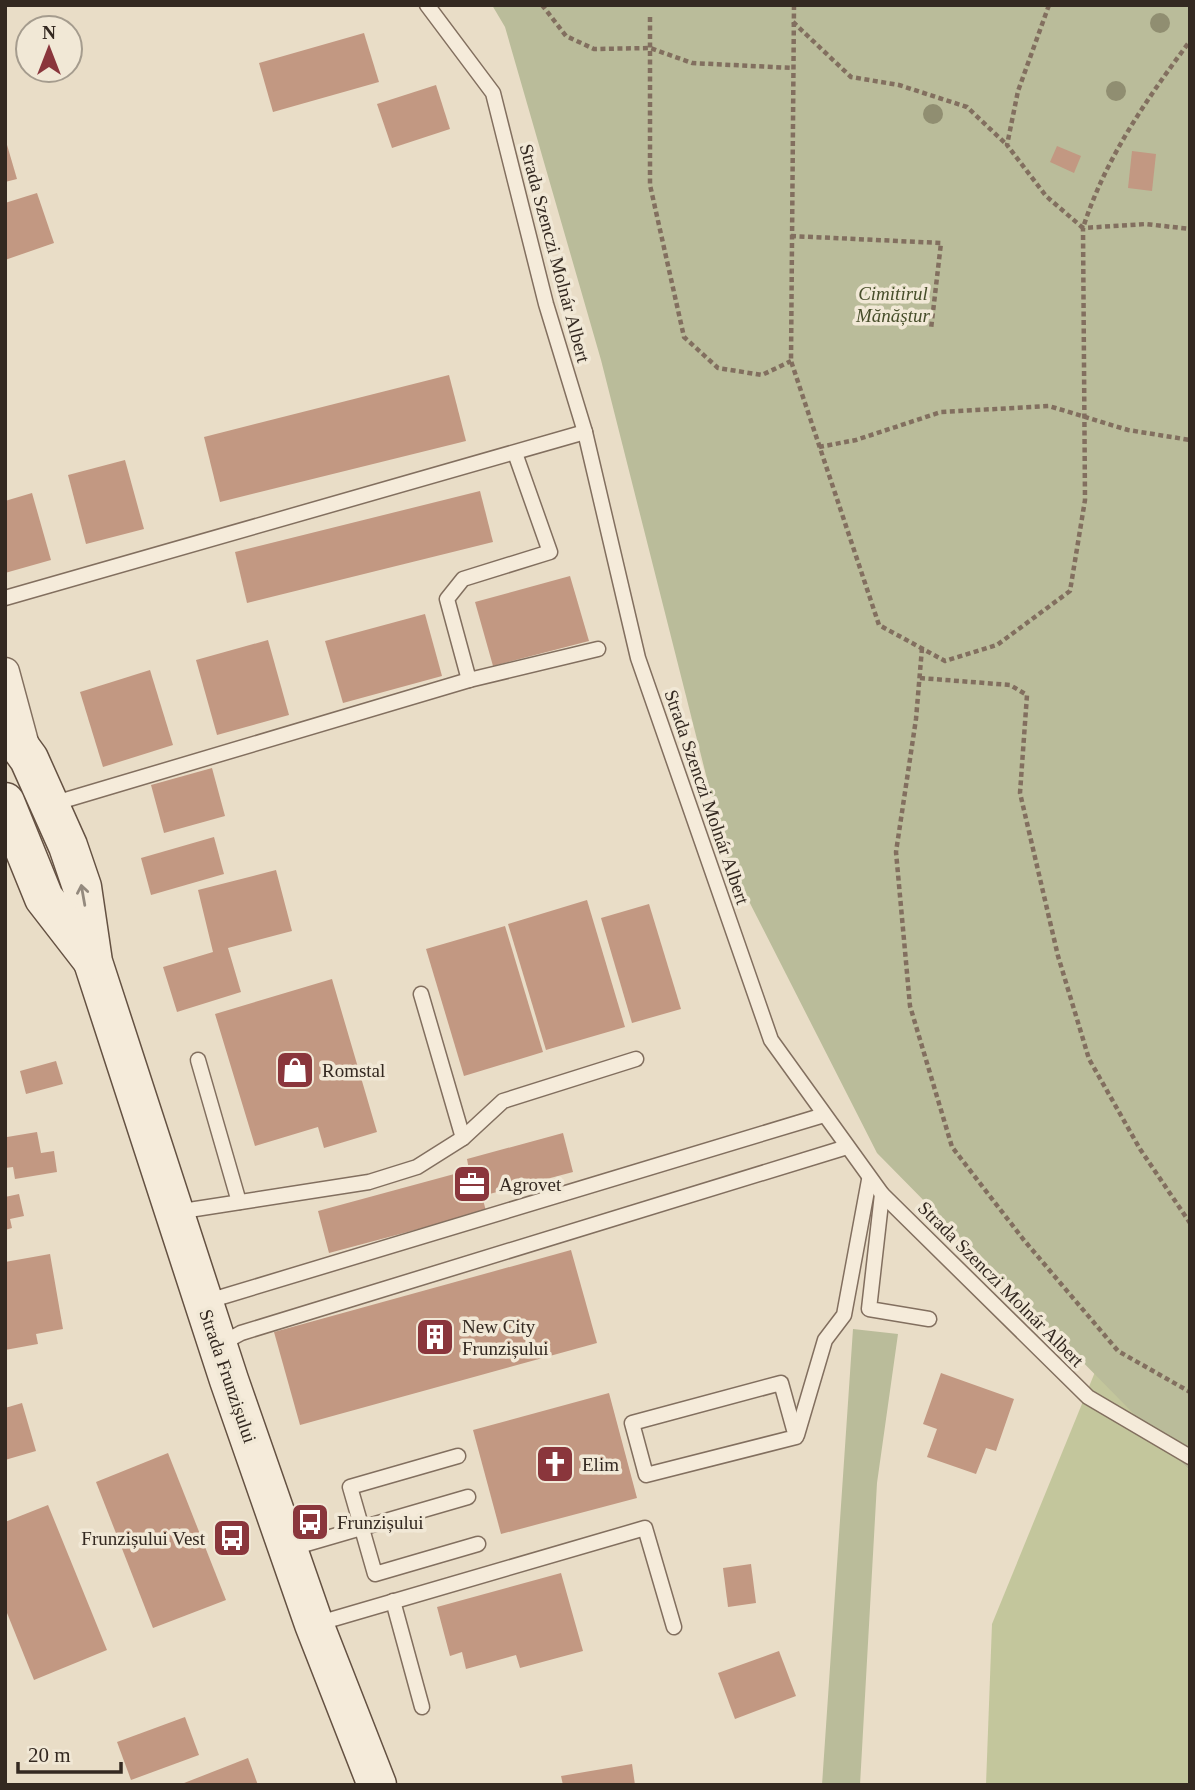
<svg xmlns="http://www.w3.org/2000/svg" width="1195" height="1790" viewBox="0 0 1195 1790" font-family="'Times New Roman',serif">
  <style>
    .green { fill: #c3c69c }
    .cemetery { fill: #babc9a }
    .building { fill: #c29882 }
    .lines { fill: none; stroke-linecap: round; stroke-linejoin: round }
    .lane-casing { stroke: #826f5f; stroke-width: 17 }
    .street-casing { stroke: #826f5f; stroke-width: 31 }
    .secondary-casing { stroke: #645142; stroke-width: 41 }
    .path { stroke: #826f5f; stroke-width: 4.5; stroke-dasharray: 5 3.5; stroke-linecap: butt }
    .lane { stroke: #f5ebda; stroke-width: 14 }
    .street { stroke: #f5ebda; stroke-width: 28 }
    .secondary { stroke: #f5ebda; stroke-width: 38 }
    .tree { fill: #908e71 }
    .oneway { stroke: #948a7e }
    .labels { text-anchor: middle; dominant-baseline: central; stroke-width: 7; stroke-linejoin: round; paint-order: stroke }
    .street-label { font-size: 19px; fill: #342921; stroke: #f1e8d6 }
    .park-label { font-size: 19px; font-style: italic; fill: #474e2a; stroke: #f1e8d6 }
    .poi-label { font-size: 19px; fill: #342921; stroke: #f1e8d6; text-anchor: start }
  </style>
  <rect width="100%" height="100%" fill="#e9ddc7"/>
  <!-- green -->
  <path class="green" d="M1095,1372l95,99v314h-204l6,-161z"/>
  <!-- cemetery -->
  <g class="cemetery">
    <path d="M492,5h698v1466l-313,-318 -150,-295 -126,-498 -96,-333z"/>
    <path d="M853,1329l45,5 -21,149 -17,302h-38z"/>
  </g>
  <!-- building -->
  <g class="building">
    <path d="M364,33l15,49 -106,30 -14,-49z"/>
    <path d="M436,85l14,44 -58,19 -15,-44z"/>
    <path d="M5,138l12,41 -12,3z"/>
    <path d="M1057,146l24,10 -7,17 -24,-11z"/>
    <path d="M1132,151l24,3 -4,37 -24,-3z"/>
    <path d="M37,193l17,50 -49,17v-57z"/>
    <path d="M449,375l17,66 -246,61 -16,-65z"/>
    <path d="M125,460l19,69 -58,15 -18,-69z"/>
    <path d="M480,491l13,51 -246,61 -12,-51z"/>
    <path d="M32,493l19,67 -46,13v-72z"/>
    <path d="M570,576l19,65 -96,25 -18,-64z"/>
    <path d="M425,614l17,62 -99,27 -18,-62z"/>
    <path d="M268,640l21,75 -72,20 -21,-75z"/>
    <path d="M150,670l23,75 -70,22 -23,-75z"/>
    <path d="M212,768l13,48 -61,17 -13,-48z"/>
    <path d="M214,837l10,37 -73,21 -10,-37z"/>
    <path d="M276,870l16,61 -64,17 13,44 -64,20 -14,-45 50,-15 -15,-62z"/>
    <path d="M587,900l38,127 -79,23 -38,-126z"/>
    <path d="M649,904l32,105 -49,14 -31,-105z"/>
    <path d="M505,926l38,126 -79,24 -38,-127z"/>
    <path d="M332,979l45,153 -53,16 -6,-21 -63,19 -40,-132z"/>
    <path d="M56,1061l7,23 -37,10 -6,-23z"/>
    <path d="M37,1132l4,21 13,-2 3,21 -42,7 -2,-12 -8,1 2,-31z"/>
    <path d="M563,1133l10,39 -91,24 4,15 -157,42 -11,-42 151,-41 -2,-11z"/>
    <path d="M19,1194l5,22 -14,3 2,9 -7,2v-33z"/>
    <path d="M571,1250l26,93 -297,82 -26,-93z"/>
    <path d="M50,1254l13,75 -27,5 2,10 -33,6v-88z"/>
    <path d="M941,1373l73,26 -18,52 -10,-3 -10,26 -49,-17 10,-28 -14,-5z"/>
    <path d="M609,1393l28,105 -136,36 -28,-104z"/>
    <path d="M22,1403l14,48 -31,9v-52z"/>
    <path d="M168,1453l58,147 -73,28 -57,-146z"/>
    <path d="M48,1505l59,145 -73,30 -29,-72v-86z"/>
    <path d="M751,1564l5,39 -28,4 -5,-39z"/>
    <path d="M561,1573l22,78 -63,17 -4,-13 -50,14 -4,-17 -12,4 -13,-49z"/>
    <path d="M779,1651l17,45 -61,23 -17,-46z"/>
    <path d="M185,1717l14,38 -68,25 -14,-38z"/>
    <path d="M248,1758l10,27h-79z"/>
    <path d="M632,1764l3,21h-72l-2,-9z"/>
  </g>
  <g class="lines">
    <defs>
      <g id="lane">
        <path d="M427,5l66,88 53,211 39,128 53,226 133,382 111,154 206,203 102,60"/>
        <path d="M5,598l580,-166"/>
        <path d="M469,680l129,-31"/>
        <path d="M52,804l417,-124 -22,-81 16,-20 87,-27 -35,-99"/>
        <path d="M421,994l42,144"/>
        <path d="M198,1060l41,142"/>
        <path d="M882,1194l-13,115 60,10"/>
        <path d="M176,1212l193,-30 48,-15 46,-29 40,-37 133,-42"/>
        <path d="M205,1302l619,-187"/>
        <path d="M219,1345l22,-12 606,-186"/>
        <path d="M781,1383l15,54 -150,38 -14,-52z"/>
        <path d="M797,1435l28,-95 19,-25 25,-135"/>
        <path d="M458,1456l-108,31 25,87 103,-30"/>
        <path d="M289,1549l179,-52"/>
        <path d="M393,1601l29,106"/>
        <path d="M316,1624l329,-96 29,99"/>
      </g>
      <path id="street" d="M5,672l20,74"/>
      <g id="secondary">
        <path d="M5,726l24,33 39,87 14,41 11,75 136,418 85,244 63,161"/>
        <path d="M5,802l39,96 48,62"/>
      </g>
    </defs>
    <!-- lane casing -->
    <use href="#lane" class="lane-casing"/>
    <!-- street casing -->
    <use href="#street" class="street-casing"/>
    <!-- secondary casing -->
    <use href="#secondary" class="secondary-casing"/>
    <!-- path -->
    <g class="path">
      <path d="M542,5l24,31 28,13 56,-1 42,15 101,5"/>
      <path d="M794,5l-3,356 88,264 66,36 52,-16 73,-54 15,-91 -2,-272 63,-4 44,5"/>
      <path d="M1049,5l-31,86 -11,54 39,51 37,32c22,-69 63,-128 107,-187"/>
      <path d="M650,17v168l34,152 34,31 44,7 29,-14"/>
      <path d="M793,22l58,55 48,8 68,22 39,37"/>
      <path d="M791,236l150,7 -10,86"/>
      <path d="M819,447l37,-7 85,-28 108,-6 79,24 62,10"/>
      <path d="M922,648l-6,71 -20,133 14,154 42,141 71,92 95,112 72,41"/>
      <path d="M920,678l90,7 17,10 -7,98 38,163 31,103 51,90 50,74"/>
    </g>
    <!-- lane -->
    <use href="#lane" class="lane"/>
    <!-- street -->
    <use href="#street" class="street"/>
    <!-- secondary -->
    <use href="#secondary" class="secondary"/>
  </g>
  <!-- trees -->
  <g class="tree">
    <circle cx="1160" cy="23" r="10"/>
    <circle cx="1116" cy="91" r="10"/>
    <circle cx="933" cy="114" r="10"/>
  </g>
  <!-- one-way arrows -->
  <defs><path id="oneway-shaft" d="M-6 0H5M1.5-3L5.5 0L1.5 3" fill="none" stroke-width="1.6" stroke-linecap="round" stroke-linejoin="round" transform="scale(1.75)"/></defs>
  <use class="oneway" href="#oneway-shaft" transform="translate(83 895) rotate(-100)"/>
  <!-- icons -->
  <defs>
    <symbol id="shop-square" viewBox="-11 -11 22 22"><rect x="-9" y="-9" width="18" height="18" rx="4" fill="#8a363c" stroke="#f1e8d6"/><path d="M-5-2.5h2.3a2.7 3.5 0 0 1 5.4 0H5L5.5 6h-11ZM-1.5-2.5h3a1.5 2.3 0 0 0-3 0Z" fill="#fff"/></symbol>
    <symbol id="office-square" viewBox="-11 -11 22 22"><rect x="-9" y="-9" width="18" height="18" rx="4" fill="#8a363c" stroke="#f1e8d6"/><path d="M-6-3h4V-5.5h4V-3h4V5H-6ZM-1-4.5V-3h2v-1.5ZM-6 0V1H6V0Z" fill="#fff"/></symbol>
    <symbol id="building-square" viewBox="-11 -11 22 22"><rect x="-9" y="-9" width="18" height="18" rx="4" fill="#8a363c" stroke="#f1e8d6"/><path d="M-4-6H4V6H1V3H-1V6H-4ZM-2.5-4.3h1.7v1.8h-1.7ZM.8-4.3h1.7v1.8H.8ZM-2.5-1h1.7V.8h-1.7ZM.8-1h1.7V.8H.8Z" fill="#fff"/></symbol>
    <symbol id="church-square" viewBox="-11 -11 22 22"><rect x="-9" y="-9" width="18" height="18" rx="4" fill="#8a363c" stroke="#f1e8d6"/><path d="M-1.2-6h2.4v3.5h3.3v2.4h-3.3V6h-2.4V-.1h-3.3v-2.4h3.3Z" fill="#fff"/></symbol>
    <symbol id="bus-square" viewBox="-11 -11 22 22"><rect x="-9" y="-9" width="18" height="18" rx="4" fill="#8a363c" stroke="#f1e8d6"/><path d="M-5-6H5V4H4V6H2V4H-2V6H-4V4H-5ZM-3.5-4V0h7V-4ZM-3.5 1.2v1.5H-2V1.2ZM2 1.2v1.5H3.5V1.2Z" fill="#fff"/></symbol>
  </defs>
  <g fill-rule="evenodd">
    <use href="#shop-square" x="273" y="1048" width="44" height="44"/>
    <use href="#office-square" x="450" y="1162" width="44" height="44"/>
    <use href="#building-square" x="413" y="1315" width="44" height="44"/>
    <use href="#church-square" x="533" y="1442" width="44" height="44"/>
    <use href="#bus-square" x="288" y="1500" width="44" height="44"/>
    <use href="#bus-square" x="210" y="1516" width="44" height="44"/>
  </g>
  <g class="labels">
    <!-- street labels -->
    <g class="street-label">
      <text transform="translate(555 253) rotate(75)">Strada Szenczi Molnár Albert</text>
      <text transform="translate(707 797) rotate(71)">Strada Szenczi Molnár Albert</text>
      <text transform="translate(1001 1284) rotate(45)">Strada Szenczi Molnár Albert</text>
      <text transform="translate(228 1376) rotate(71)">Strada Frunzișului</text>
    </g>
    <!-- park labels -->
    <g class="park-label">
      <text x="893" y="293">Cimitirul<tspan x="893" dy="22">Mănăștur</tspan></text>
    </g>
    <!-- poi labels -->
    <g class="poi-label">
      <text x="322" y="1070">Romstal</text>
      <text x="499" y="1184">Agrovet</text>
      <text x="462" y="1326">New City<tspan x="462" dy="22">Frunzișului</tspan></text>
      <text x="582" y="1464">Elim</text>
      <text x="337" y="1522">Frunzișului</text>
      <text x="205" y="1538" text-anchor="end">Frunzișului Vest</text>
    </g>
  </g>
  <!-- border -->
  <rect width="1195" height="1790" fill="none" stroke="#342921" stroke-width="14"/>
  <!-- north arrow -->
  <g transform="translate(49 49)"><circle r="33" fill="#f1e8d6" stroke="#a59c8e" stroke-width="2"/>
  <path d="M0-5L12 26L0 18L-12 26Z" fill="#8a363c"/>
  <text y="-10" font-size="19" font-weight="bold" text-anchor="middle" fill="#342921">N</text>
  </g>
  <!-- scale -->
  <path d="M18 1762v10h103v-10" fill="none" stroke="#342921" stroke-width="3.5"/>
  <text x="28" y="1762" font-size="21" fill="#342921" stroke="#f1e8d6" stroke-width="5" paint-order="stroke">20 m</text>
</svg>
